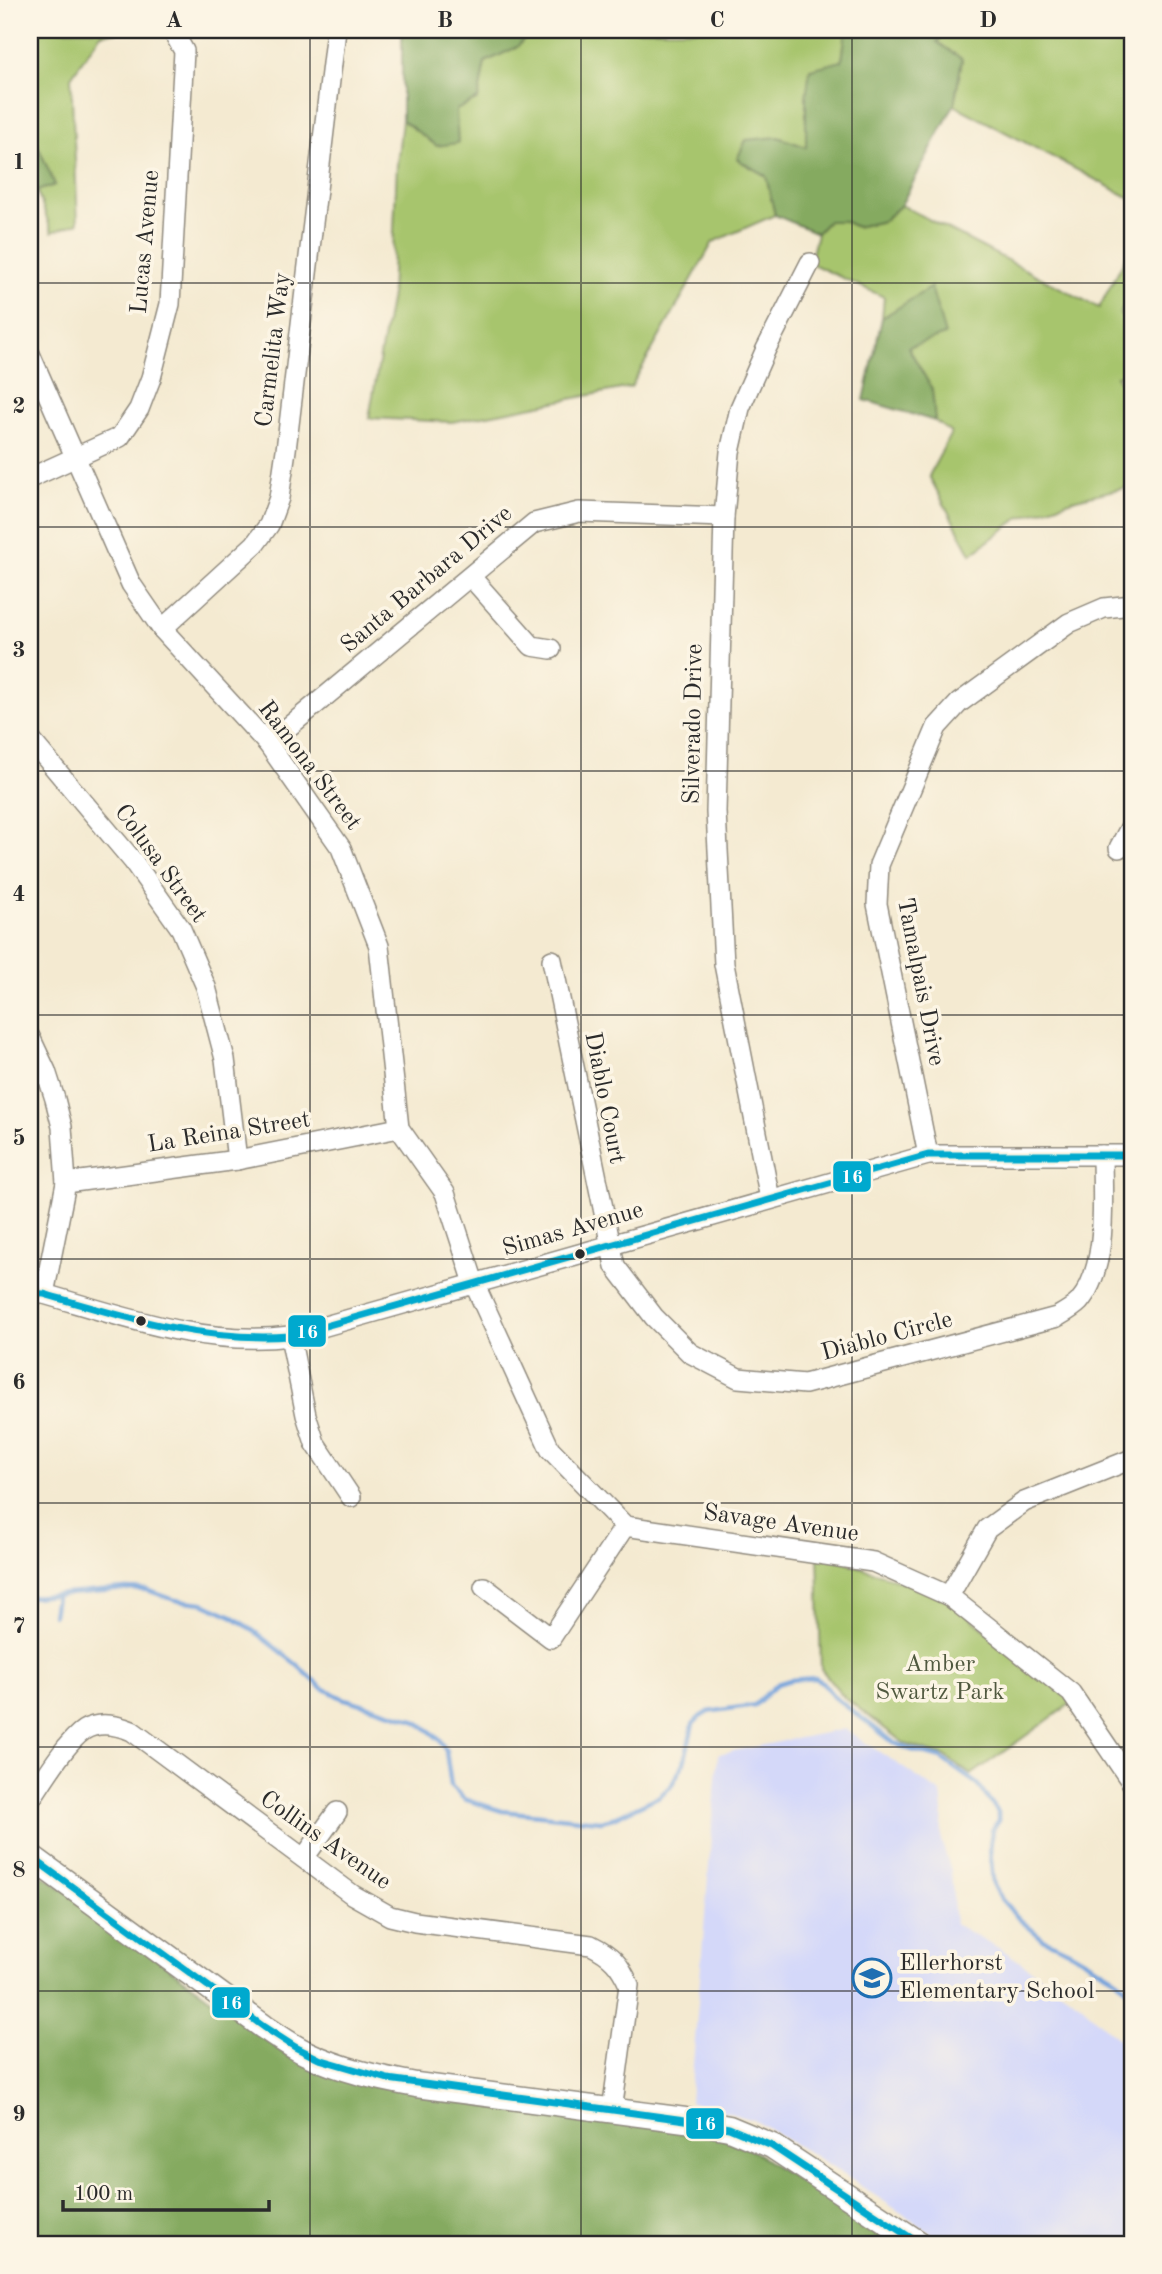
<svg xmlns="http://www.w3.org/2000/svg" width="1162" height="2274" viewBox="0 0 1162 2274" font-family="'Old Standard TT',serif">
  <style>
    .built { fill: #d4d8f9 }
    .green { fill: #a7c56d; stroke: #69784c; stroke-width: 2 }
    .forest { fill: #85aa60; stroke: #586a46; stroke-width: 2 }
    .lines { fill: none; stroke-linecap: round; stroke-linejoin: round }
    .stream { stroke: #72a1db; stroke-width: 4.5 }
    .minor-casing { stroke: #908a7e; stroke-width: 22 }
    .major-casing { stroke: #908a7e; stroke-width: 27 }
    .minor { stroke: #fff; stroke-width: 19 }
    .major { stroke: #fff; stroke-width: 24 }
    .bus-1-casing { stroke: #fcf5e5; stroke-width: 12 }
    .bus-1 { stroke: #00a9ce; stroke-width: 7 }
    .grid { fill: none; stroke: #2b2b2b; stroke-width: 2; stroke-opacity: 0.55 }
    .bus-dot { fill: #2b2b2b; stroke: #fcf5e5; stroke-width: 2.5 }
    .labels { text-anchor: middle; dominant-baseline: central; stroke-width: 7; stroke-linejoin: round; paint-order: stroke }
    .street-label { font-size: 24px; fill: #2b2b2b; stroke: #fcf5e5 }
    .park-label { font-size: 24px; fill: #50593f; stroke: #fcf5e5 }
    .poi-label { font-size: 24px; fill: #2b2b2b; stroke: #fcf5e5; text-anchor: start }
    .line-badge { stroke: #fcf5e5; stroke-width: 2.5 }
    .badge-label { font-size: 19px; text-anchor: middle; font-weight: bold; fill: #fff }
    .neatline { fill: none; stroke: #2b2b2b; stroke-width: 2.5 }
    .grid-label { font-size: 23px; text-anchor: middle; font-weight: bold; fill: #2b2b2b }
  </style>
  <rect width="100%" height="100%" fill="#fcf5e5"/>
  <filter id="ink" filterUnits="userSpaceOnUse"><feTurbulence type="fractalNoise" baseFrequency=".0143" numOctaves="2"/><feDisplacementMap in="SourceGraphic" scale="14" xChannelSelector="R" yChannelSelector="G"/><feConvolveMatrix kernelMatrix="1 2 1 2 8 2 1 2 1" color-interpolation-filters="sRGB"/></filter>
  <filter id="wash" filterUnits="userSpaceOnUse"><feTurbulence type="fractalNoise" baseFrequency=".00686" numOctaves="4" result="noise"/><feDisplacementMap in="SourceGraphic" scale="28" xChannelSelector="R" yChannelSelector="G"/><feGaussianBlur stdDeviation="1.57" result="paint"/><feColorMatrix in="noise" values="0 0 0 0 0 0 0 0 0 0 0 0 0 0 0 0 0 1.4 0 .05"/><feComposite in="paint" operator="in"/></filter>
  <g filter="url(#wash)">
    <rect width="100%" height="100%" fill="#f4ead1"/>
    <!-- built -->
    <path class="built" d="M845,1729l96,64 2,18 -2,29 10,30 4,54 51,28 74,52 52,48v192h-184l-120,-80 -74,-44 -64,-18 28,-348z"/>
    <!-- green -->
    <g class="green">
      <path d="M30,30h104l-33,4 -30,43 7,146 -26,9 -15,-41 18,-6 -25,-57z"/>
      <path d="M532,30h314l-4,31 -36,36v50l-28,-10 -40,23 28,16 9,39 -62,27 -82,145 -179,35 -83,-4 22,-123 6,-131 5,-44 35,26 19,-37 22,-10 7,-37 32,-15z"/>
      <path d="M950,30h182v69l-10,12 10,32v56l-178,-94 8,-45 -26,-19z"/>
      <path d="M901,205l198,103 32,-61 1,39 -12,29 12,6v52l-16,3 16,28v82l-56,13 -57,19 -48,36 -42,-78 22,-43 -16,-12 -3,-32 -24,-42 22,-59 -48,30 2,-21 -74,-34 7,-30 11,-12h16l12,6 27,-6z"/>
      <path d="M818,1554l11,2 116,41 128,105 -102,73 -26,-19 -40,-12 -61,-47 -23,-28z"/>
    </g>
    <!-- forest -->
    <g class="forest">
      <path d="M532,30l-15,17 -32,15 -7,37 -22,11 2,33 -21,3 -35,-26v-90z"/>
      <path d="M846,30h104l-13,12 25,17 -8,46 -53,100 -18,16 -27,6 -12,-6h-16l-11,12 -42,-18 -9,-39 -29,-17 9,-19 32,-3 28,10v-50l4,-28 32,-8z"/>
      <path d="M30,128l25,57 -18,6 -7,-11z"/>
      <path d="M931,287l14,48 -37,12 24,42 3,32 -71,-21 18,-82z"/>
      <path d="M30,1871l19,8 240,178 421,77 34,12 17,10 132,88h-863z"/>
    </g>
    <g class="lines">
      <!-- stream -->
      <g class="stream">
        <path d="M30,1597l96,-8 21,1 28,10 28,3 29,13 23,16 41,32 25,23 21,11 70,21 13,8 15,13 6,11 5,35 13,13 38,12 86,9 13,1 12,-3 47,-22 11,-10 13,-23 9,-39 7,-7 8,-5 47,-7 22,-21 13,-4 25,-2 7,4 11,14 60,46 12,6 36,10 36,26 21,28v9l-6,9 -2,19 3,34 8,16 18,20 24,20 26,12 46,27 17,16"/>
        <path d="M53,1615l3,-19"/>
      </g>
    </g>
  </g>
  <g filter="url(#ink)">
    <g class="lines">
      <defs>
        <g id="minor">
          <path d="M30,354l101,230 31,45 106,115 73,104 38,98 20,182 46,65 29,90 76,166 75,77 248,36 76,34 122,97 61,90"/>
          <path d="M30,478l90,-41 19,-28 12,-31 19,-74 14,-253 -12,-21"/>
          <path d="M471,577l61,69 19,3"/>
          <path d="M162,629l93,-85 14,-19 10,-27 7,-48 50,-420"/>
          <path d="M30,739l103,122 48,68 25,58 19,72 12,101"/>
          <path d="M268,744l266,-221 45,-11 145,5"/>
          <path d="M1119,848l13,-24"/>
          <path d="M552,960l63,306 39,51 36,36 48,25 67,6 252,-67c7,-4 16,-9 22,-15 30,-35 23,-104 23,-147"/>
          <path d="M30,1037l16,34 9,28 7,28 4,56 -22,111"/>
          <path d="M928,1155l-51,-251 2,-39 58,-138 22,-24 110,-80 35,-15 28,-3"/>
          <path d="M66,1183l171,-23 162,-32"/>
          <path d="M770,1199l-46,-235 -8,-152 8,-295 6,-65 10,-44 26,-59 44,-86"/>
          <path d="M30,1293l14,1c80,23 162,53 246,42l638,-181h204"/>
          <path d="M290,1336l16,79 9,28 36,54"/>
          <path d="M484,1587l67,51 74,-112"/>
          <path d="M949,1596l38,-67 37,-27 108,-43"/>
          <path d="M30,1800c13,-19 36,-58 54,-70 15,-9 33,-5 48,1l221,164 37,21 25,6 176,23c20,10 29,19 38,40l-17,126"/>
          <path d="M304,1858l33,-46"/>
        </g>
        <path id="major" d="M30,1856l234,171c14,9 27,19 42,26 35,17 72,25 110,32l269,35 44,8 43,18 148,98"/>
      </defs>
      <!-- minor casing -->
      <use href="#minor" class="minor-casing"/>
      <!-- major casing -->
      <use href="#major" class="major-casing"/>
      <!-- minor -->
      <use href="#minor" class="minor"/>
      <!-- major -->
      <use href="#major" class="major"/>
      <defs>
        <g id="bus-1">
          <path d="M30,1293l14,1c83,24 158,48 246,42l638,-181h204"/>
          <path d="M30,1856l234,171 31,20 24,12 69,20 297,41 44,8 43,18 148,98"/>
        </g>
      </defs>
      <!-- bus-1 casing -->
      <use href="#bus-1" class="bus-1-casing"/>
      <!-- bus-1 -->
      <use href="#bus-1" class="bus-1"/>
    </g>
  </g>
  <!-- grid -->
  <path class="grid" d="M310,30v2214M581,30v2214M852,30v2214M30,283h1102M30,527h1102M30,771h1102M30,1015h1102M30,1259h1102M30,1503h1102M30,1747h1102M30,1991h1102"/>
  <!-- icons -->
  <defs>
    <symbol id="school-ring" viewBox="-11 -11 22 22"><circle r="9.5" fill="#fcf5e5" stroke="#1f6fb2" stroke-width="1.5"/><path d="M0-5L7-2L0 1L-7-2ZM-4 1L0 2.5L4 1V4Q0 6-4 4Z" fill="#1f6fb2"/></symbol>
  </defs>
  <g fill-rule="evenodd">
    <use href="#school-ring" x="850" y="1956" width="44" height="44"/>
  </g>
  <!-- markers -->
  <g class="bus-dot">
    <circle cx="580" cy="1254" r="6"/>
    <circle cx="141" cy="1321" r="6"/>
  </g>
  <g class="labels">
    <!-- street labels -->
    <g class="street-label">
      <text transform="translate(146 242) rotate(-85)">Lucas Avenue</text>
      <text transform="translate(274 350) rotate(-83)">Carmelita Way</text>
      <text transform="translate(427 580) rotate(-40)">Santa Barbara Drive</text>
      <text transform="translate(694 724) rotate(-89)">Silverado Drive</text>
      <text transform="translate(309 766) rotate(53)">Ramona Street</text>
      <text transform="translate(160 864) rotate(54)">Colusa Street</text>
      <text transform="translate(920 982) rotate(79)">Tamalpais Drive</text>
      <text transform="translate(604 1098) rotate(79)">Diablo Court</text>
      <text transform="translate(229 1133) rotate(-9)">La Reina Street</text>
      <text transform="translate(573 1230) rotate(-16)">Simas Avenue</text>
      <text transform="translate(887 1337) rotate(-15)">Diablo Circle</text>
      <text transform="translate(781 1524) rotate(8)">Savage Avenue</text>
      <text transform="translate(325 1841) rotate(35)">Collins Avenue</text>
    </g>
    <!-- park labels -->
    <g class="park-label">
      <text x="940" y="1665">Amber<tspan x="940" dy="28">Swartz Park</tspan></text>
    </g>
    <!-- poi labels -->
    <g class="poi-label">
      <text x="899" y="1964">Ellerhorst<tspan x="899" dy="28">Elementary School</tspan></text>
    </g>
  </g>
  <g class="line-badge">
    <rect x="832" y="1160" width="40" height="33" rx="7" fill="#00a9ce"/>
    <rect x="287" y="1314" width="40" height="34" rx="7" fill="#00a9ce"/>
    <rect x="211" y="1986" width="40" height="33" rx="7" fill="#00a9ce"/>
    <rect x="685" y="2107" width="40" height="33" rx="7" fill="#00a9ce"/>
  </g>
  <g class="badge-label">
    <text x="852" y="1183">16</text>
    <text x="307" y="1338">16</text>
    <text x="231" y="2009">16</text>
    <text x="705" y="2130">16</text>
  </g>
  <!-- margin -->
  <rect width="1162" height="2274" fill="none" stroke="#fcf5e5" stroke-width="77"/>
  <!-- scale -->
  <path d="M63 2200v10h206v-10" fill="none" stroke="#2b2b2b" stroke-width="3.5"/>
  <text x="74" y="2200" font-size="21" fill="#2b2b2b" stroke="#fcf5e5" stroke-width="5" paint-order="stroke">100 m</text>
  <rect x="38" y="38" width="1086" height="2198" class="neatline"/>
  <g class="grid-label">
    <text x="174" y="27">A</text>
    <text x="445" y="27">B</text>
    <text x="717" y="27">C</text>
    <text x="988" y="27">D</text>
    <text x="19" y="169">1</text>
    <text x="19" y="413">2</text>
    <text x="19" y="657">3</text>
    <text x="19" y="901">4</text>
    <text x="19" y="1145">5</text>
    <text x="19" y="1389">6</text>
    <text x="19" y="1633">7</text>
    <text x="19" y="1877">8</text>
    <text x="19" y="2121">9</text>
  </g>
</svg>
